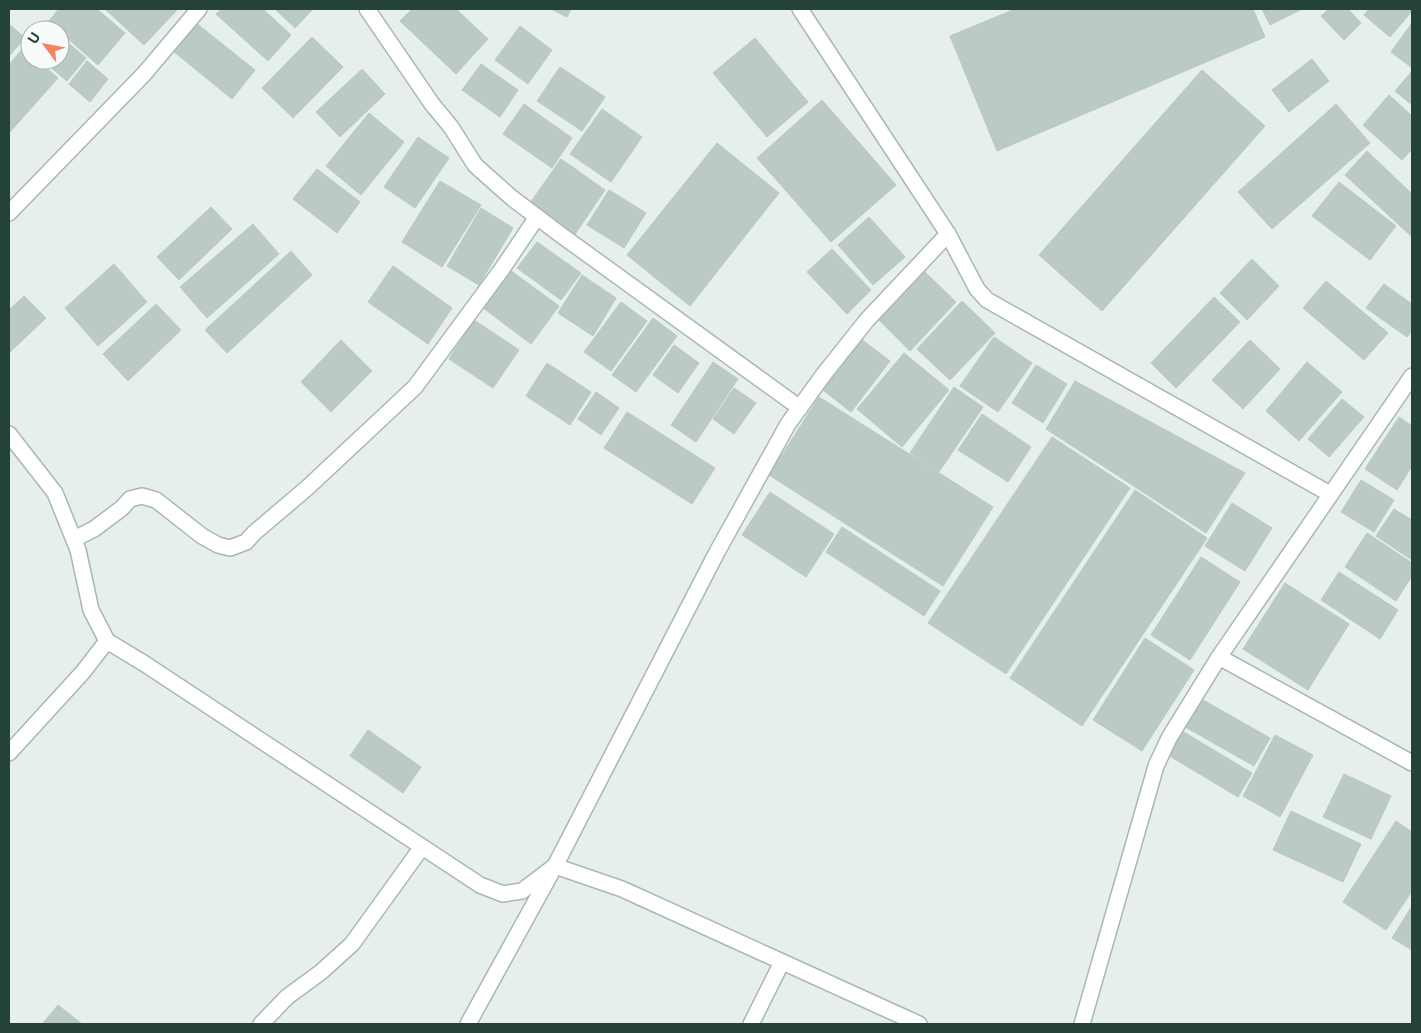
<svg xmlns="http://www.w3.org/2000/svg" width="1421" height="1033" viewBox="0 0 1421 1033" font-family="Inter,sans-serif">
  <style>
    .building { fill: #bbcac4; stroke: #b8c9c2 }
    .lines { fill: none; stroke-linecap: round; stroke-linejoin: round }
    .minor-casing { stroke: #a8b8b2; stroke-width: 18 }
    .minor { stroke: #fff; stroke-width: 15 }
  </style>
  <rect width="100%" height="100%" fill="#e6efeb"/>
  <!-- building -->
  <g class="building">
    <path d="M59,9h38l28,24 -27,32 -38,-33v-2h-2l-10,-8z"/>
    <path d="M105,9h73l-34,36z"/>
    <path d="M222,9h41l28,26 -23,26 -52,-47z"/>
    <path d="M275,9h38l-18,19z"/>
    <path d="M412,9h44l32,30 -32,35 -56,-53z"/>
    <path d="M551,9h20l-4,8z"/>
    <path d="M1015,9h238l12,28 -268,114 -47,-115z"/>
    <path d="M1262,9h40l-32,16z"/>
    <path d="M1329,9h19l13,14 -17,17 -23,-24z"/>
    <path d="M1369,9h43v2l-22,26 -26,-22z"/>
    <path d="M196,23l59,47 -23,29 -59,-48z"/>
    <path d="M1412,23v42l-1,2 -20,-15z"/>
    <path d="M9,24l16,14 -16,18z"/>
    <path d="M520,26l32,24 -24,34 -33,-24z"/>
    <path d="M60,36l26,22 -19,23 -25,-21h18z"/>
    <path d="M312,37l31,30 -50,51 -31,-30z"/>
    <path d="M755,38l53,64 -41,35 -54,-64z"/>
    <path d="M23,48l7,6v6h7l21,18 -48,54 -1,-67z"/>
    <path d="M1312,59l17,22 -40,31 -17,-22z"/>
    <path d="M87,61l21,18 -18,23 -21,-18z"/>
    <path d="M481,64l37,26 -18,27 -38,-27z"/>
    <path d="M560,67l45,30 -23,34 -45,-30z"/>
    <path d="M362,69l23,25 -45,43 -24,-25z"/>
    <path d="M1202,70l63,56 -163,185 -63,-56z"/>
    <path d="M1412,71v34l-17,-14z"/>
    <path d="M1389,95l23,21v33l-10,11 -39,-35z"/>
    <path d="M822,100l74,85 -65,57 -74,-84z"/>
    <path d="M524,104l48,34 -20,30 -49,-34z"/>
    <path d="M1336,104l34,39 -98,86 -34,-37z"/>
    <path d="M602,109l40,28 -31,45 -41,-28z"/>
    <path d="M369,113l35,29 -43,53 -35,-29z"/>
    <path d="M418,137l31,21 -34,50 -31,-21z"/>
    <path d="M717,143l62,50 -89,113 -63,-51z"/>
    <path d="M1367,151l45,43v43l-67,-62z"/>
    <path d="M561,159l44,31 -32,47 -45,-31z"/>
    <path d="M317,169l43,33 -23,31 -44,-34z"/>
    <path d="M440,181l41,24 -39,62 -40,-25z"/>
    <path d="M1339,182l57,44 -26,34 -58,-44z"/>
    <path d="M609,190l37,23 -22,35 -37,-23z"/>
    <path d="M211,207l21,22 -53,51 -22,-23z"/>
    <path d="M481,208l32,20 -34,57 -32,-19z"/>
    <path d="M869,217l36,40 -32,28 -35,-40z"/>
    <path d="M253,224l26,30 -72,64 -27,-31z"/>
    <path d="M537,242l44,31 -20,27 -44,-32z"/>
    <path d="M832,249l39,41 -24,24 -40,-42z"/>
    <path d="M291,251l21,24 -85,78 -22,-23z"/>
    <path d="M1252,259l27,27 -32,34 -27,-27z"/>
    <path d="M114,264l33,38 -49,44 -33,-38z"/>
    <path d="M393,266l59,42 -24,36 -60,-42z"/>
    <path d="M510,270l49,36 -28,38 -49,-37z"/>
    <path d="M925,272l31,30 -46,49 -31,-31z"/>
    <path d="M582,275l34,23 -23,38 -35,-23z"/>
    <path d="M1326,281l62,52 -24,27 -61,-52z"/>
    <path d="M1384,284l28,20v26l-5,7 -41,-29z"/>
    <path d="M24,296l22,22 -37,35v-43z"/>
    <path d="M1214,297l26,25 -64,66 -25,-25z"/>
    <path d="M962,301l33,32 -45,47 -33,-31z"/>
    <path d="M621,302l26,19 -36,50 -27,-19z"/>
    <path d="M156,304l25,26 -53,51 -25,-27z"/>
    <path d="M653,318l24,18 -41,56 -24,-17z"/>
    <path d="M474,320l45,30 -26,38 -44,-29z"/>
    <path d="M857,336l33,25 -39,51 -32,-25z"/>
    <path d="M994,337l38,26 -34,49 -38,-26z"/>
    <path d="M341,340l31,31 -41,41 -30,-30z"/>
    <path d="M1250,340l30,29 -37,40 -31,-29z"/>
    <path d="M674,345l25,18 -21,30 -25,-18z"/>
    <path d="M904,353l45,37 -47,57 -45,-38z"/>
    <path d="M713,362l25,17 -42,63 -25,-17z"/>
    <path d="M1307,362l35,30 -43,49 -33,-30z"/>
    <path d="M547,363l44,29 -21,33 -44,-29z"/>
    <path d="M1036,365l31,19 -24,39 -31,-20z"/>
    <path d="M1075,381l170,92 -39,60 -160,-104z"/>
    <path d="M954,387l29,20 -44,65 -29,-19z"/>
    <path d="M734,388l22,15 -22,31 -21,-15z"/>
    <path d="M596,392l23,16 -18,27 -23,-16z"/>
    <path d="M819,397l174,110 -50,79 -174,-111z"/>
    <path d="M1342,399l22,18 -35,40 -21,-18z"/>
    <path d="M627,412l88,56 -23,36 -88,-56z"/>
    <path d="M982,414l49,33 -23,35 -50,-32z"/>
    <path d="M1399,417l13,9v40l-15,24 -32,-21z"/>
    <path d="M1052,437l78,51 -124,186 -78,-51z"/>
    <path d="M1361,480l33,20 -20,32 -33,-20z"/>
    <path d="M1135,490l72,48 -125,188 -72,-48z"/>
    <path d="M770,492l64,42 -28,43 -64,-42z"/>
    <path d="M1232,503l40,25 -27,43 -40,-25z"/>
    <path d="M1394,509l18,11v40l-36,-24z"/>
    <path d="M842,527l98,64 -16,25 -98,-64z"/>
    <path d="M1367,533l45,30v13l-16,25 -51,-34z"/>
    <path d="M1201,557l39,25 -50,78 -39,-25z"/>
    <path d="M1339,572l59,38 -18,29 -59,-39z"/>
    <path d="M1285,583l64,41 -41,66 -65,-41z"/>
    <path d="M1145,638l49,32 -52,81 -49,-31z"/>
    <path d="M1196,696l74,42 -16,28 -74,-42z"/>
    <path d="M1177,728l75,45 -14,24 -75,-45z"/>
    <path d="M368,730l53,37 -18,26 -53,-37z"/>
    <path d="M1275,735l38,20 -33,62 -37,-21z"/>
    <path d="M1344,774l47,22 -20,43 -48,-22z"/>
    <path d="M1291,811l70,33 -18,38 -70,-32z"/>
    <path d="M1396,821l16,11v59l-26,39 -43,-28z"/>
    <path d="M1412,906v44l-20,-12z"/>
    <path d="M58,1005l24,19h-40z"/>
  </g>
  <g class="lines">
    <defs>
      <g id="minor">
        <path d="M367,9l65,95 19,23 24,38 11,10 26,23 49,37 239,173"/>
        <path d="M800,9l148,225 29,55 10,11 343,194"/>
        <path d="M9,213l135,-139 55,-65"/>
        <path d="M1412,376l-193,281 193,106"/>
        <path d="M9,434l46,59 23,57 13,60 16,31"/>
        <path d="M74,539l20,-10 28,-21 8,-9 12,-3 14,4 46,36 16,9 12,3 16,-6 8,-9 53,-45 108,-101 87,-118 35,-52"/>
        <path d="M9,753l74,-81 24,-31 38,23 335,221 23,9 19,-3 33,-25 67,23 297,135"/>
        <path d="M261,1024l26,-27 34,-25 31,-28 70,-97"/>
        <path d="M468,1024l87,-158 162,-314 71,-128 36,-50 43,-54 81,-86"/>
        <path d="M751,1024l31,-62"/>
        <path d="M1082,1024l74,-258 13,-28 50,-81"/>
      </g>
    </defs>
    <!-- minor casing -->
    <use href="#minor" class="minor-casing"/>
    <!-- minor -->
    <use href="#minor" class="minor"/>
  </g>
  <!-- border -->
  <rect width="1421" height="1033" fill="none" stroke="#24423a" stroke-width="20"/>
  <!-- north arrow -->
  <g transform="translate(45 45) rotate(302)"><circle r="24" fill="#f7fbf9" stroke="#a3b1ad"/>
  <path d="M0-4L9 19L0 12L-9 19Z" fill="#f4845f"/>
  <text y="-8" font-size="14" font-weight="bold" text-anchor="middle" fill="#24423a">U</text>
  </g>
</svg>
